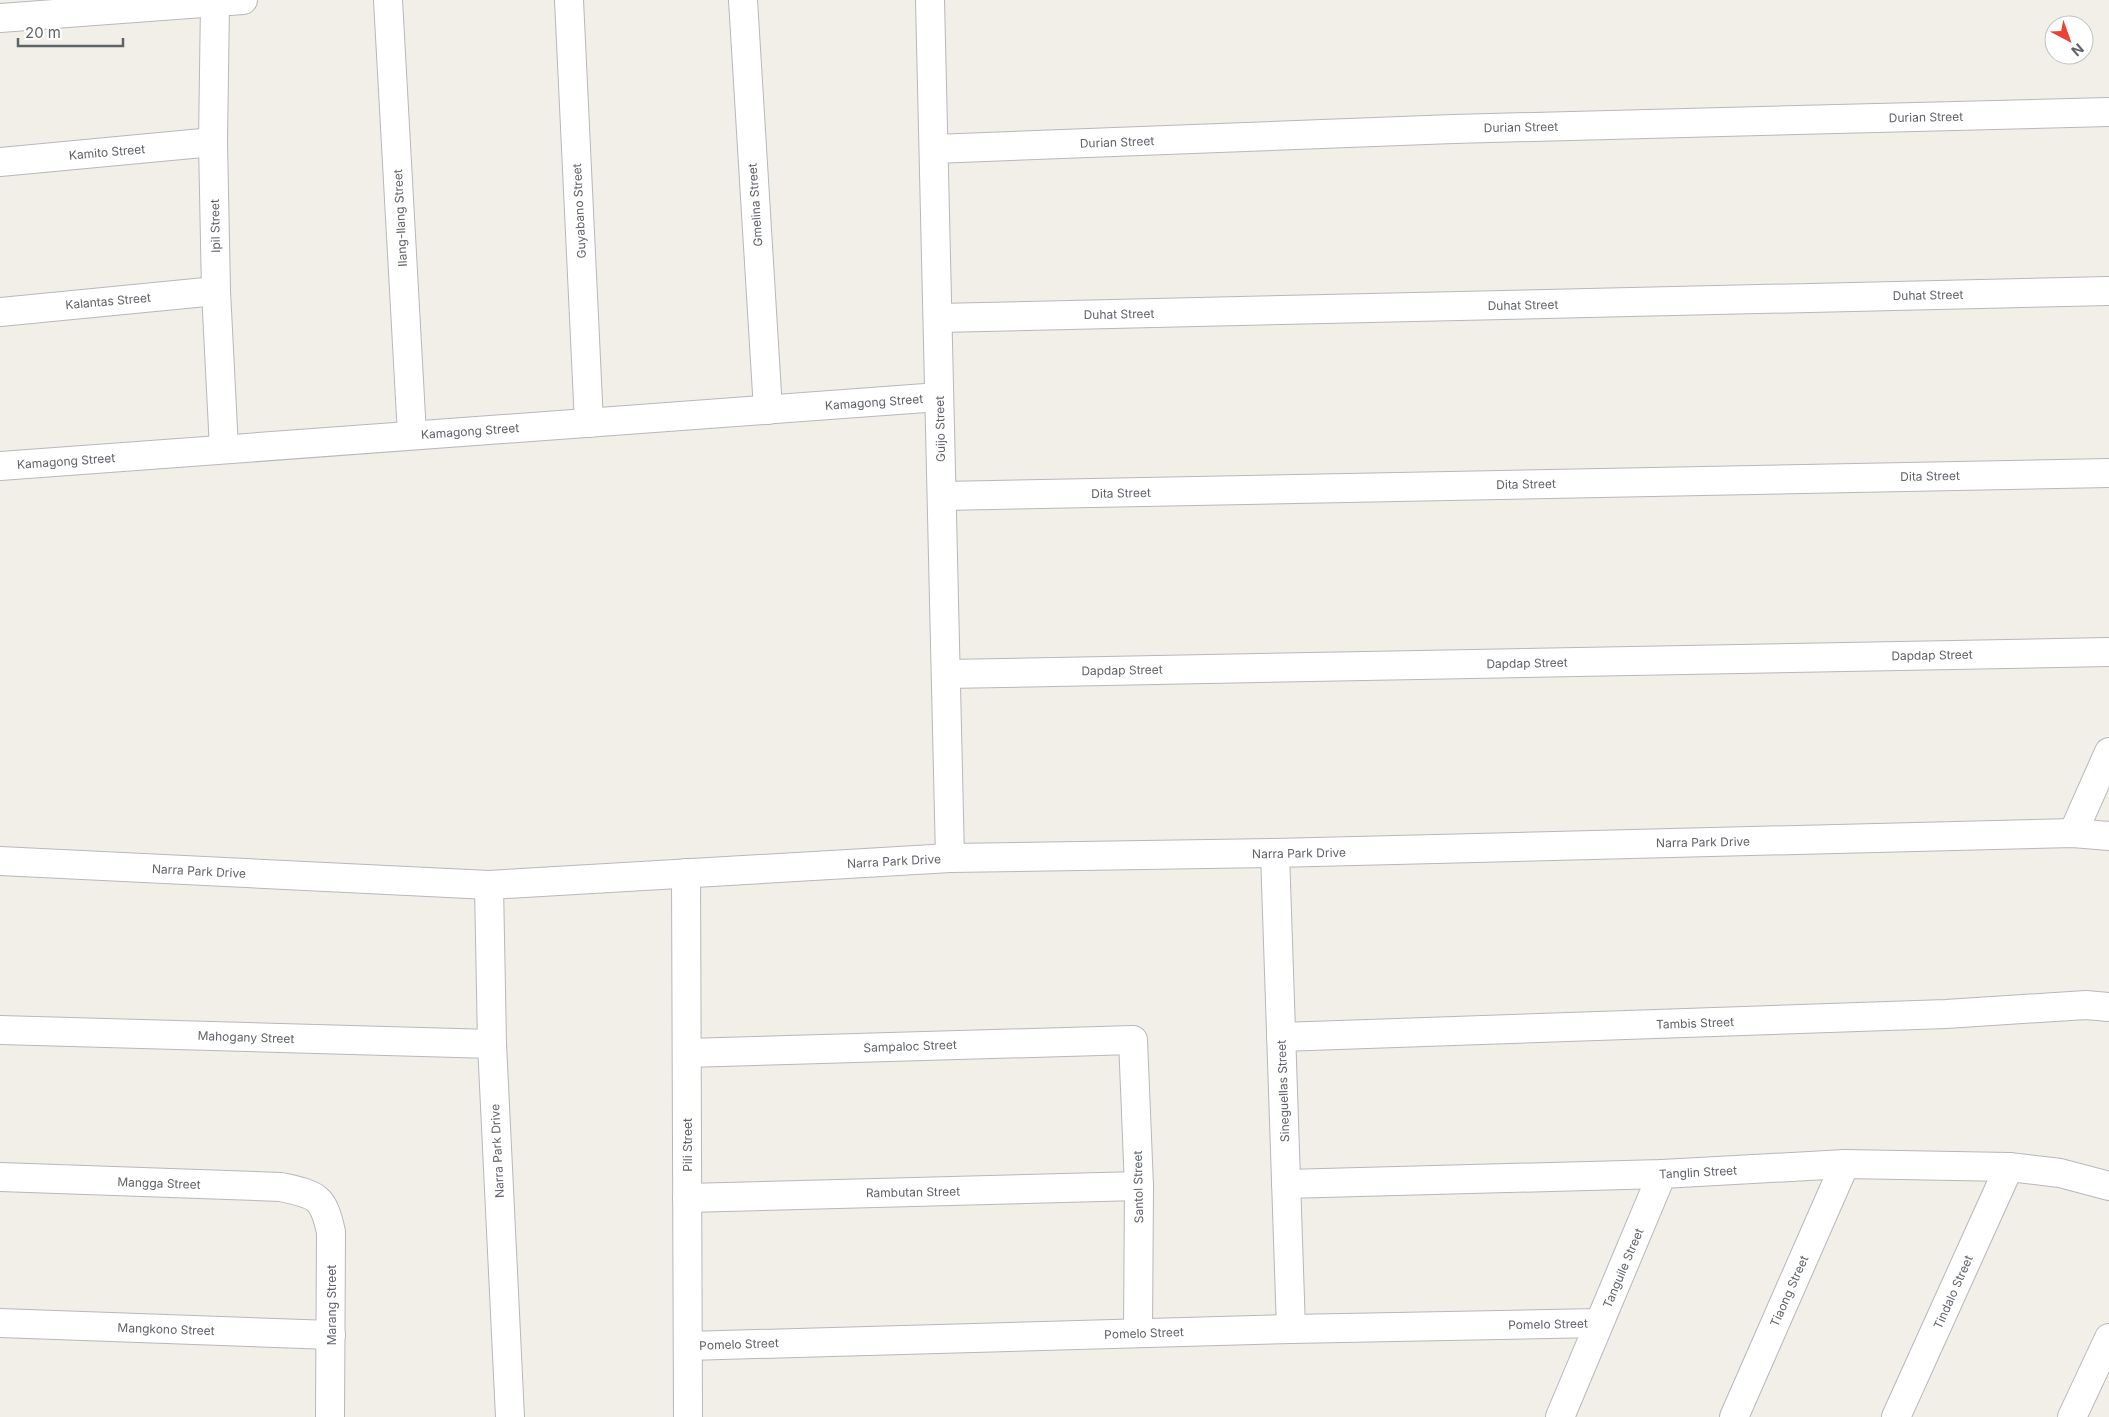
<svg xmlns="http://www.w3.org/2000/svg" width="2109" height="1417" viewBox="0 0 2109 1417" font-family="Inter,sans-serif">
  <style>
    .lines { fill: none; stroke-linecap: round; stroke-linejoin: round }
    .minor-casing { stroke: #b5b8bc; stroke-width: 30 }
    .minor { stroke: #fff; stroke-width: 28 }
    .labels { text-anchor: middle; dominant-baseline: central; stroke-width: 4; stroke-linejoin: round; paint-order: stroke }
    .street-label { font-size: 12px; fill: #5f6368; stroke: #fff }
  </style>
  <rect width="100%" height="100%" fill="#f1efe8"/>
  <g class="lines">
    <defs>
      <g id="minor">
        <path d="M388,0l24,435"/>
        <path d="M569,0l20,423"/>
        <path d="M743,0l25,410"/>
        <path d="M930,0l20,858"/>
        <path d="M215,3l-2,139 3,149 8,158"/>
        <path d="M0,18l243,-18"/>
        <path d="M934,149l519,-20 656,-17"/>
        <path d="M0,162l213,-20"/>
        <path d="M0,312l216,-21"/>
        <path d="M938,318l1171,-27"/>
        <path d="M0,466l939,-69"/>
        <path d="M942,496l1167,-23"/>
        <path d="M946,674l1163,-22"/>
        <path d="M2073,833l36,-81"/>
        <path d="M1275,853l16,476"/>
        <path d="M0,861l489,24 461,-27 325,-5 798,-20 36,3"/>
        <path d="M686,873l2,544"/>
        <path d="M489,885l3,159 18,373"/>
        <path d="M0,1030l492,14"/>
        <path d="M1281,1037l665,-23 140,-9 23,2"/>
        <path d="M687,1053l446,-13 6,146 -1,147"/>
        <path d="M0,1177l281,10c35,8 42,8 50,45l-1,185"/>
        <path d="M1286,1184l376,-10 183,-10 164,3 51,6 49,13"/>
        <path d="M687,1198l452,-12"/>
        <path d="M0,1323l331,12"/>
        <path d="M688,1346l603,-17 308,-6"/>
        <path d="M1560,1417l102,-243"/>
        <path d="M1734,1417l111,-253"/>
        <path d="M1896,1417l113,-250"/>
        <path d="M2072,1417l37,-79"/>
      </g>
    </defs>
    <!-- minor casing -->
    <use href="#minor" class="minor-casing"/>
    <!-- minor -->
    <use href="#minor" class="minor"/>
  </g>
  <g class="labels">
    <!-- street labels -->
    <g class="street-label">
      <text transform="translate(1926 117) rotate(-1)">Durian Street</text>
      <text transform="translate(1521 127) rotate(-1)">Durian Street</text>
      <text transform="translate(1117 142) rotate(-2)">Durian Street</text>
      <text transform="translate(107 152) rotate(-5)">Kamito Street</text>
      <text transform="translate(755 205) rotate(-94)">Gmelina Street</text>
      <text transform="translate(579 211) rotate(-93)">Guyabano Street</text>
      <text transform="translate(400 218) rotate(-93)">Ilang-Ilang Street</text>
      <text transform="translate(215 226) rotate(-91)">Ipil Street</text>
      <text transform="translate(1928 295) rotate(-1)">Duhat Street</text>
      <text transform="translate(108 301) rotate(-5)">Kalantas Street</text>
      <text transform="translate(1523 305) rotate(-1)">Duhat Street</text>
      <text transform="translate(1119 314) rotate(-1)">Duhat Street</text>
      <text transform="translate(874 402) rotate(-4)">Kamagong Street</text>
      <text transform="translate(940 429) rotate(-91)">Guijo Street</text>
      <text transform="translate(470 431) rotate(-4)">Kamagong Street</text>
      <text transform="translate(66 461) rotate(-4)">Kamagong Street</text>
      <text transform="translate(1930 476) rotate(-1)">Dita Street</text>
      <text transform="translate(1526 484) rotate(-1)">Dita Street</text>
      <text transform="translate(1121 493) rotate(-1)">Dita Street</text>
      <text transform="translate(1932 655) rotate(-1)">Dapdap Street</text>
      <text transform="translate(1527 663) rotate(-1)">Dapdap Street</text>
      <text transform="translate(1122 670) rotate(-1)">Dapdap Street</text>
      <text transform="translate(1703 842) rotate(-1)">Narra Park Drive</text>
      <text transform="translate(1299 853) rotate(-1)">Narra Park Drive</text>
      <text transform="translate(894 861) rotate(-3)">Narra Park Drive</text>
      <text transform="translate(199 871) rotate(3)">Narra Park Drive</text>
      <text transform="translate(1695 1023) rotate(-2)">Tambis Street</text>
      <text transform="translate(246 1037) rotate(2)">Mahogany Street</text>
      <text transform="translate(910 1046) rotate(-2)">Sampaloc Street</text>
      <text transform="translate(1283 1091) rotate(-92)">Sineguellas Street</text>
      <text transform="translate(687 1145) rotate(-90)">Pili Street</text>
      <text transform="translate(497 1151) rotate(-93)">Narra Park Drive</text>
      <text transform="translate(1698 1172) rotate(-3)">Tanglin Street</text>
      <text transform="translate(159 1183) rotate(2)">Mangga Street</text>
      <text transform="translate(1138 1187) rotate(-91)">Santol Street</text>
      <text transform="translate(913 1192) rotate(-1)">Rambutan Street</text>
      <text transform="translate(1623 1268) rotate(-67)">Tanguile Street</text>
      <text transform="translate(1789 1291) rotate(-66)">Tiaong Street</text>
      <text transform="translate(1953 1292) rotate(-66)">Tindalo Street</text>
      <text transform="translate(331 1305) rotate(-90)">Marang Street</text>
      <text transform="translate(1548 1324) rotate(-1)">Pomelo Street</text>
      <text transform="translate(166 1329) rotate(2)">Mangkono Street</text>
      <text transform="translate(1144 1333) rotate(-2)">Pomelo Street</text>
      <text transform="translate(739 1344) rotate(-2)">Pomelo Street</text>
    </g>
  </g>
  <!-- north arrow -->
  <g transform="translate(2069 40) rotate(139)"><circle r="24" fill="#ffffff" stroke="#bfc1c3"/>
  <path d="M0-4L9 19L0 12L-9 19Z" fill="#ea4335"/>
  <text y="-8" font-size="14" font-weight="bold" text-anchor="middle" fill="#5f6368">N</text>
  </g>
  <!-- scale -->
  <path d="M18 38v8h105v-8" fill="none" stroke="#5f6368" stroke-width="2.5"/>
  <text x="25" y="38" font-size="15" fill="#5f6368" stroke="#ffffff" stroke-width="4" paint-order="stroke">20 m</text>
</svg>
